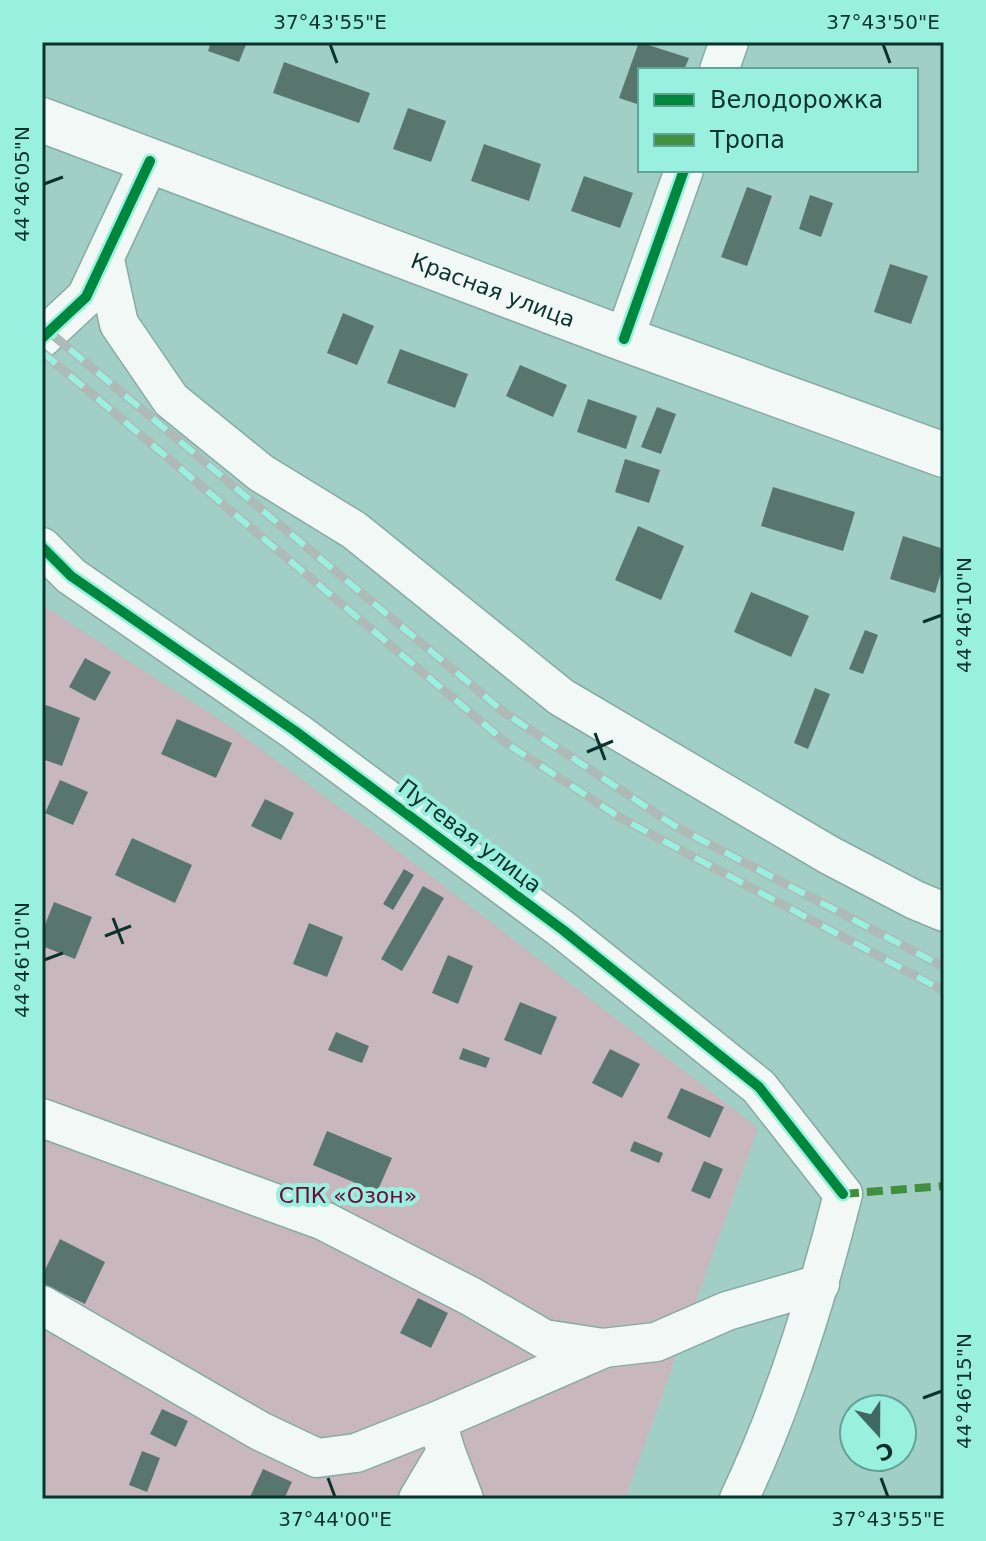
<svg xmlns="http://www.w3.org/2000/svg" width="986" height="1541" viewBox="0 0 986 1541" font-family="'DejaVu Sans',sans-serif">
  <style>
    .garden { fill: #c9b7be }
    .building { fill: #58766e }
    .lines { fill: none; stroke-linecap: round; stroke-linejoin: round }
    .minor-casing { stroke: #86aba4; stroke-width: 41 }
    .major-casing { stroke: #86aba4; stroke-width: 47 }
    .minor { stroke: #f1f8f6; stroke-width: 38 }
    .major { stroke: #f1f8f6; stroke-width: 44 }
    .rail-casing { stroke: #adbab8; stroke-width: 9 }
    .rail { stroke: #9af0df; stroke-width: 6; stroke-dasharray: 18; stroke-linecap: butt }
    .quiet { stroke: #41903f; stroke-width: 8; stroke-dasharray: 16 8; stroke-linecap: butt }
    .cycleway-casing { stroke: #9af0df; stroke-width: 15 }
    .cycleway { stroke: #00873e; stroke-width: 10 }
    .ticks { fill: none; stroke: #0c322c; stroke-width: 3 }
    .labels { text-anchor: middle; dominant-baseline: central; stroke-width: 8; stroke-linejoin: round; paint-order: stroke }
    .street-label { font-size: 22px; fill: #0c322c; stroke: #9af0df }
    .park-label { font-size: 22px; fill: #710839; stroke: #9af0df }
    .neatline { fill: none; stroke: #0c322c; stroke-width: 3 }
    .ticks-label { font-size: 20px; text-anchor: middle; fill: #0c322c }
  </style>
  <rect width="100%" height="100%" fill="#a1cfc6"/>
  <!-- garden -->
  <path class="garden" d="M42,605l186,120 152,112 378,291 -133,371h-583z"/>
  <!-- building -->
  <g class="building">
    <path d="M211,42h36l-8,20 -31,-11z"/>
    <path d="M639,42l50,16 -5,12h-44v35l-21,-7z"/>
    <path d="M284,62l86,31 -11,30 -86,-30z"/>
    <path d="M408,108l38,13 -15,41 -38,-13z"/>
    <path d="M484,144l57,20 -12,37 -58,-20z"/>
    <path d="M584,176l49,17 -13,35 -49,-17z"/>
    <path d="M747,187l25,9 -25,70 -26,-9z"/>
    <path d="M810,195l23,8 -12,34 -22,-8z"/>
    <path d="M890,264l38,12 -17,48 -37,-12z"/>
    <path d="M343,313l31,13 -17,39 -30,-12z"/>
    <path d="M400,349l68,25 -13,34 -68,-25z"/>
    <path d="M520,365l47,20 -14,32 -47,-21z"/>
    <path d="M588,399l49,17 -11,33 -49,-17z"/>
    <path d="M657,407l19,7 -15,40 -20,-7z"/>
    <path d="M625,459l35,11 -11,33 -34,-11z"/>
    <path d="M773,487l82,25 -12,39 -82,-25z"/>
    <path d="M638,526l46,20 -23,54 -46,-20z"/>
    <path d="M903,536l41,13v14l-9,30 -45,-14z"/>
    <path d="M751,592l58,24 -18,41 -57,-25z"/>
    <path d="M865,630l13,5 -15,39 -14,-5z"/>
    <path d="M85,658l26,14 -16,29 -26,-14z"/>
    <path d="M815,688l15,6 -22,55 -14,-6z"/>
    <path d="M46,705l34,13 -18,48 -20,-7v-43z"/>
    <path d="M177,719l55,24 -16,35 -55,-24z"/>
    <path d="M60,780l28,12 -15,33 -28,-12z"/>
    <path d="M265,799l29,14 -13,27 -30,-14z"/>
    <path d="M132,838l60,27 -17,38 -60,-28z"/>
    <path d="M404,869l10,6 -21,35 -10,-6z"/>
    <path d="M423,886l21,12 -42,73 -21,-12z"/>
    <path d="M54,902l38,15 -17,42 -33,-13v-14z"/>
    <path d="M309,923l34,14 -16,40 -34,-13z"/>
    <path d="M448,955l25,11 -15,38 -26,-11z"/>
    <path d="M520,1002l37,15 -16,38 -37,-15z"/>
    <path d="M336,1032l33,14 -7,17 -34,-13z"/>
    <path d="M463,1048l27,10 -4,10 -27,-9z"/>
    <path d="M610,1049l30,15 -18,34 -30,-15z"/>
    <path d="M681,1088l43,19 -14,31 -43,-20z"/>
    <path d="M327,1131l65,27 -15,34 -64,-27z"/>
    <path d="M634,1141l29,12 -4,10 -29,-12z"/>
    <path d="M704,1161l19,8 -13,30 -19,-8z"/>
    <path d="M60,1239l45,23 -20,42 -43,-21v-7z"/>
    <path d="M418,1298l30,15 -17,35 -31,-15z"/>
    <path d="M162,1409l26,12 -12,26 -26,-13z"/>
    <path d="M142,1451l18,7 -13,34 -18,-7z"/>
    <path d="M263,1469l29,13 -8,17h-35z"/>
  </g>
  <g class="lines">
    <defs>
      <g id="minor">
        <path d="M719,70l10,-28"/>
        <path d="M105,260l14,64 52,76 90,73 93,57 207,167 268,158 86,45 29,12"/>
        <path d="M42,338l44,-41 64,-136"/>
        <path d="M624,339l60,-169"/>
        <path d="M42,547l29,29 224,155 268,199 196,157 84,107c-26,104 -58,208 -104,305"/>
        <path d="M42,1118l282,103 146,75 74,43 59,9 53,-6 71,-31 93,-27"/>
        <path d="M42,1305l218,126 57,27 39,-5 81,-32 165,-72"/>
        <path d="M446,1452l18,47"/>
        <path d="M418,1499l28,-47 -9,-31"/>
      </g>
      <g id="major">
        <path id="s1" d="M42,120l582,219 320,116"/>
      </g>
    </defs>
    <!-- minor casing -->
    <use href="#minor" class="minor-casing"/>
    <!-- major casing -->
    <use href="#major" class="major-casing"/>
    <!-- minor -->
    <use href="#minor" class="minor"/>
    <!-- major -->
    <use href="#major" class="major"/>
    <defs>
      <g id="rail">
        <path d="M42,326l463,387 170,113 269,141"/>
        <path d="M42,352l467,393 110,72 325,174"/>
      </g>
    </defs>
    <!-- rail casing -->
    <use href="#rail" class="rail-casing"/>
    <!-- rail -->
    <use href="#rail" class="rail"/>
    <!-- quiet -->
    <path class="quiet" d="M843,1194l101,-8"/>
    <defs>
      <g id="cycleway">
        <path d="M42,338l44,-41 64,-136"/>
        <path d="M624,339l60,-169"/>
        <path d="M42,547l29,29 224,155 268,199 196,157 84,107"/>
      </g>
    </defs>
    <!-- cycleway casing -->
    <use href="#cycleway" class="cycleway-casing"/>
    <!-- cycleway -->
    <use href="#cycleway" class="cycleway"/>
  </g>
  <!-- ticks -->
  <path class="ticks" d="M330,44l7,19M883,44l7,19M44,184l19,-7M923,622l19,-7M595,733l10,27M587,752l26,-11M113,918l10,26M105,936l26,-10M44,960l19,-7M923,1398l19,-7M328,1478l7,19M881,1478l7,19"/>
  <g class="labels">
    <!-- street labels -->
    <g class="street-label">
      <text stroke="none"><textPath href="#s1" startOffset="482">Красная улица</textPath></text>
      <text transform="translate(470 836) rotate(37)">Путевая улица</text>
    </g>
    <!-- park labels -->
    <g class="park-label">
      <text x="348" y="1195">СПК «Озон»</text>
    </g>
  </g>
  <!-- border -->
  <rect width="986" height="1541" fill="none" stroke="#9af0df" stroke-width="88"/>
  <!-- legend -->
  <rect x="638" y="68" width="280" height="104" fill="#9af0df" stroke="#61a497" stroke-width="2"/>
  <rect x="654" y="94" width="40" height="12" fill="#00873e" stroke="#61a497" stroke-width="2"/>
  <text x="710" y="108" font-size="24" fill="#0c322c">Велодорожка</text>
  <rect x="654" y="134" width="40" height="12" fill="#41903f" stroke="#61a497" stroke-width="2"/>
  <text x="710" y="148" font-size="24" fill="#0c322c">Тропа</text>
  <!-- north arrow -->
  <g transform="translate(878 1433) rotate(159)"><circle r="38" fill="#9af0df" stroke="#61a497" stroke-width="2"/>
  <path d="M0-6L14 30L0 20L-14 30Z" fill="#406962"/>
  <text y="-12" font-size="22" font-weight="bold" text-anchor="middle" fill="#0c322c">С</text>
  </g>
  <rect x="44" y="44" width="898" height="1453" class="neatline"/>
  <g class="ticks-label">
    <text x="330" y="29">37°43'55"E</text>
    <text x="883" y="29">37°43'50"E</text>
    <text transform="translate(22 184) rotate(-90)" y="7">44°46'05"N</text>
    <text transform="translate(964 615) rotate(-90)" y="7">44°46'10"N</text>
    <text transform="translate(22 960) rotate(-90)" y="7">44°46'10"N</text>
    <text transform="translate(964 1391) rotate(-90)" y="7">44°46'15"N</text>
    <text x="335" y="1526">37°44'00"E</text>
    <text x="888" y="1526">37°43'55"E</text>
  </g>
</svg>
